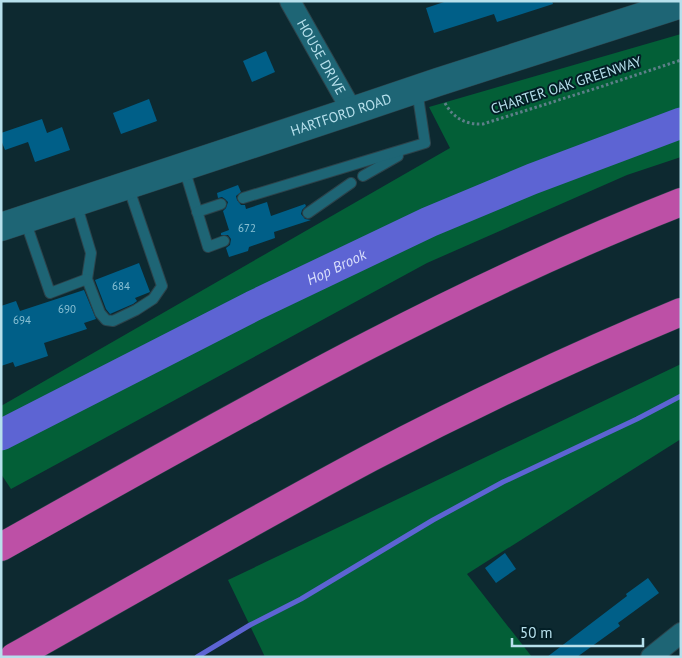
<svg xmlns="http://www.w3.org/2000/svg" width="682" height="658" viewBox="0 0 682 658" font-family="'PT Sans',sans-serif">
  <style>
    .forest { fill: #035f37 }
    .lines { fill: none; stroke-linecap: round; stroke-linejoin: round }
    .stream { stroke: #5d64d3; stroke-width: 5 }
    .river { stroke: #5d64d3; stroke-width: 31 }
    .building { fill: #005f88 }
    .service-casing { stroke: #2c434b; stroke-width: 12 }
    .minor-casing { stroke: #2c434b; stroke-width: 22 }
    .secondary-casing { stroke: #2c434b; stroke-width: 29 }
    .motorway-casing { stroke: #2c434b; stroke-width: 29 }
    .path { stroke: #5d7f88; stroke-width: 3; stroke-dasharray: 2.5 2.5; stroke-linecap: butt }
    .service { stroke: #1e6575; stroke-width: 10 }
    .minor { stroke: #1e6575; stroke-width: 20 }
    .secondary { stroke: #1e6575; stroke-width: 28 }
    .motorway { stroke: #bd50a6; stroke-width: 28 }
    .labels { text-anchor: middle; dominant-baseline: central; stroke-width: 4; stroke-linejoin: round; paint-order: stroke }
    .number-label { font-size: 11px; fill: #89c0d3 }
    .street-label { font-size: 14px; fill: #b7e0ec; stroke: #031f26 }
    .water-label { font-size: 15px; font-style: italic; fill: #d9dffb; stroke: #031f26 }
  </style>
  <rect width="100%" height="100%" fill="#0d2930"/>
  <!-- forest -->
  <g class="forest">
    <path d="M681,34v123l-54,18 -200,88 -416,226 -10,-15v-68l449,-258 -21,-41z"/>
    <path d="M681,364v75l-214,135 65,83h-267l-37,-77z"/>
  </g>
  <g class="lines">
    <!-- stream -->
    <path class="stream" d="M197,657l53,-32 51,-26 132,-79 70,-38 134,-63 44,-23"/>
    <!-- river -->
    <path class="river" id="s1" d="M1,435l252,-129 176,-84 103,-43 149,-56"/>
  </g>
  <!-- building -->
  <g class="building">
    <path d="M447,1h105l1,3 -56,18 -3,-8 -60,19 -8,-25z"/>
    <path d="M266,51l9,21 -23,10 -9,-21z"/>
    <path d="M149,99l8,22 -36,13 -8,-21z"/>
    <path d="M42,119l5,14 15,-6 8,23 -35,12 -7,-20 -23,8 -4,-10v-7z"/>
    <path d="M238,185l3,7 -5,4 1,4 4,5h4l1,4 21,-7 4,14 34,-12 1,2 -4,4 -1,4 4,5 6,1 -37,12 1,6 -26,9 -1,4 -19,6 -3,-9 4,-3 1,-6 -3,-4h-7v-2l8,-3 -6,-19 3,-3 2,-6 -3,-3 -3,-2 -4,1 -1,-5z"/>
    <path d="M139,263l11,29 -15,6 2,3 -4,3 -23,10 -4,-5 -11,-29z"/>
    <path d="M84,290l12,29 -12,4 3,6 -43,14 4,13 -33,11 -2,-5 -12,4v-60l15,-5 4,10z"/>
    <path d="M505,553l11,16 -20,14 -11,-15z"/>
    <path d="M648,578l11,15 -41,30 2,3 -43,31h-30l80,-61 -1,-2z"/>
  </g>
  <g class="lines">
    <defs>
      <g id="service">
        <path d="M184,168l24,79 16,-6"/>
        <path d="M363,176l35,-20"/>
        <path d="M243,198l182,-55 -8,-53"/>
        <path d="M76,203l15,50 -4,26 13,34 6,7 7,1 23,-11 17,-11 9,-13 -34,-100"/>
        <path d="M197,212l24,-8"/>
        <path d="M308,213l43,-30"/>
        <path d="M25,220l25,73 37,-14"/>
      </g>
      <g id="minor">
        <path id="s2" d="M290,1l62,110"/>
        <path d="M651,657l30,-24"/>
      </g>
      <g id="secondary">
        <path id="s3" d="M1,227l351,-116 86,-29 243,-78"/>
      </g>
      <g id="motorway">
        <path d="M1,547c222,-124 442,-252 680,-345"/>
        <path d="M14,657c119,-67 236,-135 356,-199 101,-53 205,-102 311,-146"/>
      </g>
    </defs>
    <!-- service casing -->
    <use href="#service" class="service-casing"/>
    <!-- minor casing -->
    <use href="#minor" class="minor-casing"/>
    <!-- secondary casing -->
    <use href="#secondary" class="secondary-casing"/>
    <!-- motorway casing -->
    <use href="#motorway" class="motorway-casing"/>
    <!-- path -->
    <path class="path" d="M445,103c8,15 21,22 38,21l117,-37 81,-27"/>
    <!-- service -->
    <use href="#service" class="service"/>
    <!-- minor -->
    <use href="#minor" class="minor"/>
    <!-- secondary -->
    <use href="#secondary" class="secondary"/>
    <!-- motorway -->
    <use href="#motorway" class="motorway"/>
  </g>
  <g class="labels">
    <!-- number labels -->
    <g class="number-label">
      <text x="247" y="228">672</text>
      <text x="121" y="286">684</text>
      <text x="67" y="309">690</text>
      <text x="22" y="320">694</text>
    </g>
    <!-- street labels -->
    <g class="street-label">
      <text stroke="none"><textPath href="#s2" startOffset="64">HOUSE DRIVE</textPath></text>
      <text transform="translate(566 85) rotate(-18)">CHARTER OAK GREENWAY</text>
      <text stroke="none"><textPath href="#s3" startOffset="358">HARTFORD ROAD</textPath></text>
    </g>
    <!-- water labels -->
    <g class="water-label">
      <text stroke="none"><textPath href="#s1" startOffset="375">Hop Brook</textPath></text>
    </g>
  </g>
  <!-- border -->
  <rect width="682" height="658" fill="none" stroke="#b7e0ec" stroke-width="5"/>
  <!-- scale -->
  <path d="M512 638v8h131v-8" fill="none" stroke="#b7e0ec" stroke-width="2.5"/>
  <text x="520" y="638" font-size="15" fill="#b7e0ec" stroke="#031f26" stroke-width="4" paint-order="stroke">50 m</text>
</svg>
